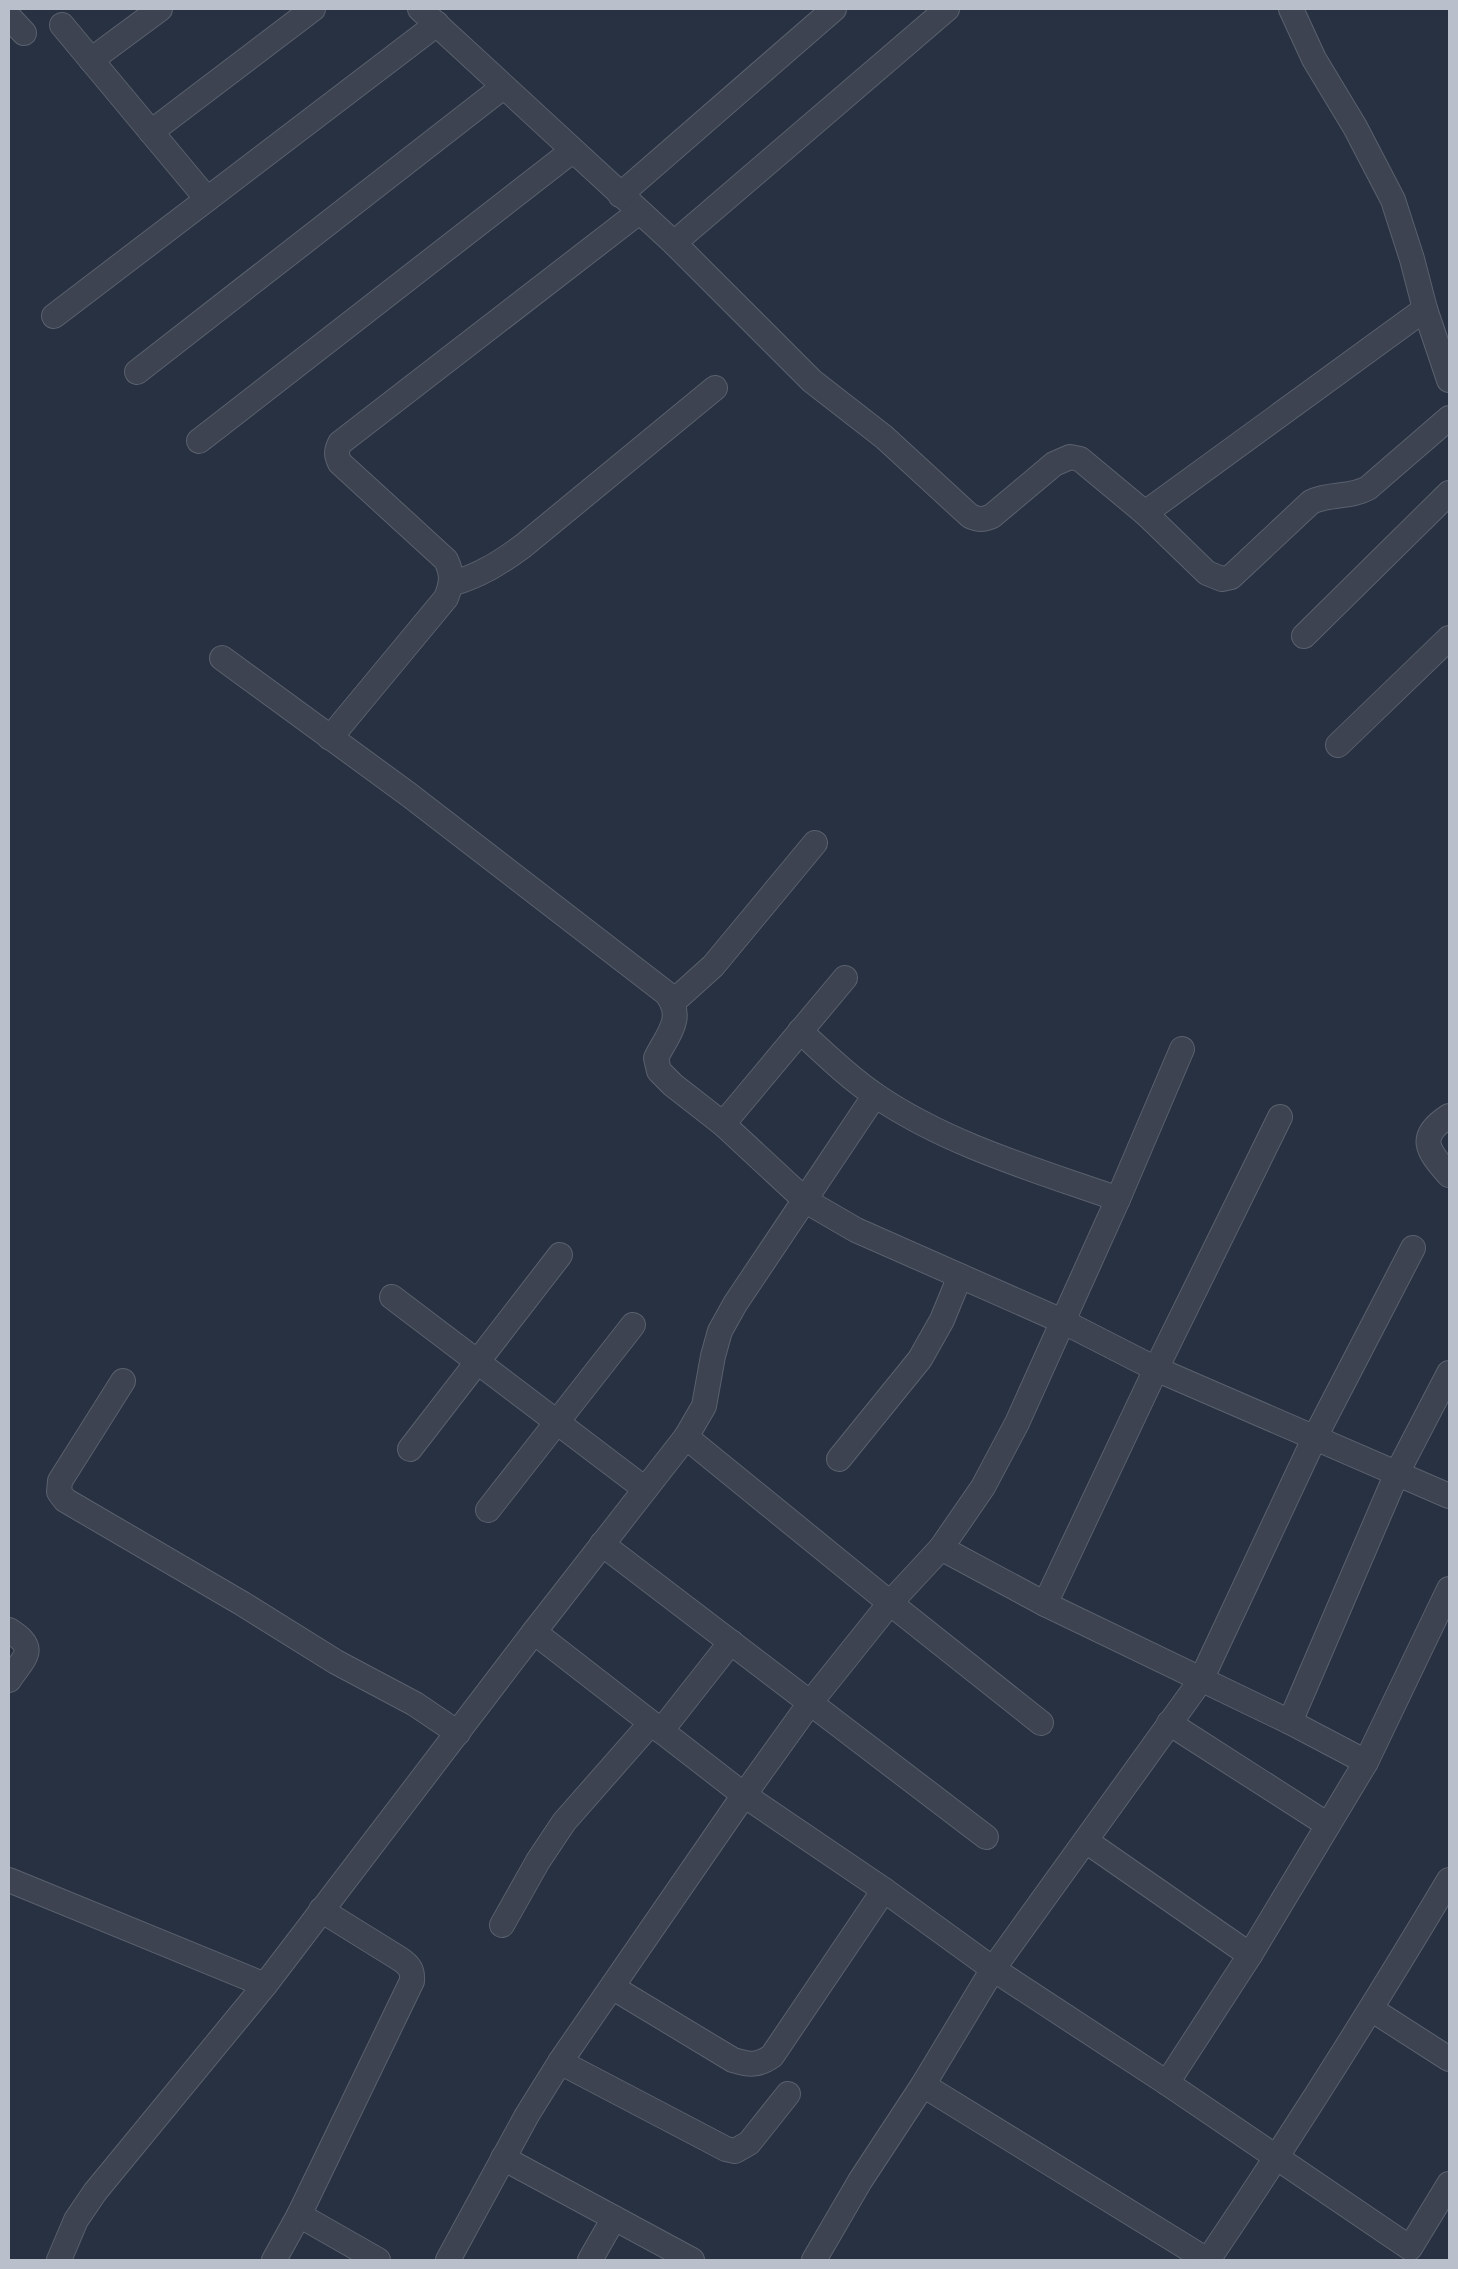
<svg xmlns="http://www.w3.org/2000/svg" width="1458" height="2269" viewBox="0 0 1458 2269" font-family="'Space Grotesk',sans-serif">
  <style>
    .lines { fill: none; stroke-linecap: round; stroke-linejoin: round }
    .minor-casing { stroke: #5a616e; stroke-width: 26 }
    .minor { stroke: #3d4351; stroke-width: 24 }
  </style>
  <rect width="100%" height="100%" fill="#283141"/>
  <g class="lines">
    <defs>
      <g id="minor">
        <path d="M420,9l254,234 138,138 72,56 86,79c9,4 13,4 22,0l62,-52 16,-7 10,2 65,54 62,60 15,6 9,-2 80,-75c19,-9 39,-4 57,-14l81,-70"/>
        <path d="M1291,9l23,50 41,68 38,73 19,59 13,50 24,71"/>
        <path d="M9,17l15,16"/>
        <path d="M62,25l145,174"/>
        <path d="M91,60l69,-51"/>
        <path d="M151,132l162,-123"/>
        <path d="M620,195l214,-186"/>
        <path d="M674,243l273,-234"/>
        <path d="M54,316l383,-292"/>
        <path d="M137,372l366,-285"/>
        <path d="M199,441l373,-290"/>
        <path d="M1145,513l280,-204"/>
        <path d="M451,584c28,-8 49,-21 72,-38l192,-158"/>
        <path d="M1304,636l145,-143"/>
        <path d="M222,658l186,136 258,199c20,25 1,42 -10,65l3,13 14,14 50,39 83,77 50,29 206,91 94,48 293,127"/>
        <path d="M330,738l116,-140c6,-15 7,-23 0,-38l-106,-97c-4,-8 -4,-12 0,-20l299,-231"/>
        <path d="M1338,745l111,-107"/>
        <path d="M673,1002l40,-36 102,-123"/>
        <path d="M800,1031c24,22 48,46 75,64 73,50 161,75 243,104"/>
        <path d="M1182,1049l-64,150 -101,224 -34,64 -42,61 104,56 245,118 76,40"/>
        <path d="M1449,1116c-33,21 -21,35 0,59"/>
        <path d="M723,1124l122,-146"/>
        <path d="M392,1297l253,192"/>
        <path d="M123,1381l-63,100 -1,11 6,8 178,104 93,58 79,42 43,29"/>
        <path d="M686,1437l204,166 51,-55"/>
        <path d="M410,1449l150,-194"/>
        <path d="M839,1459l81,-100 22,-39 18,-44"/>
        <path d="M488,1510l145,-185"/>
        <path d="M602,1544l384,293"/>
        <path d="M1045,1604l111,-235 124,-252"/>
        <path d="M9,1630c30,19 16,26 0,50"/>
        <path d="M534,1632l210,163 140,95 109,79 174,114 243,165 39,-64"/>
        <path d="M1290,1722l107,-249 52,-100"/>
        <path d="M1169,1723l159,102"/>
        <path d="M661,1731l70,-89"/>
        <path d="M1086,1841l164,114"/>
        <path d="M9,1880l256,105"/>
        <path d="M502,1925l36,-64 26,-39 87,-99"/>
        <path d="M612,1987l121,73c16,5 25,6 39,-4l112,-166"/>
        <path d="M1371,2009l78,50"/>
        <path d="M560,2062l166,87 9,2 14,-8 39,-49"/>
        <path d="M1167,2083l83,-128 116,-193 83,-173"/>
        <path d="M923,2085l284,175"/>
        <path d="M503,2158l189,102"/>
        <path d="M299,2215l113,-234c1,-11 -3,-16 -12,-22l-79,-49"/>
        <path d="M59,2260l17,-40 19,-28 170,-207 269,-353 152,-195 18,-31 9,-50 7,-25 15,-27 140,-209"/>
        <path d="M274,2260l25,-45 79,45"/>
        <path d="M448,2260l79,-145 33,-53 184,-267 66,-92 80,-100 151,120"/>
        <path d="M590,2260l24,-42"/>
        <path d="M814,2260l46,-79 63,-96 70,-116 208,-289 113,-241 99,-191"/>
        <path d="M1208,2260c84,-124 164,-251 241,-380"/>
      </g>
    </defs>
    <!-- minor casing -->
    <use href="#minor" class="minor-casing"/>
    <!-- minor -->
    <use href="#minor" class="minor"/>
  </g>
  <!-- border -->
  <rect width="1458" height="2269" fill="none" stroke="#b9bfcb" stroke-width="20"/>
</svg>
